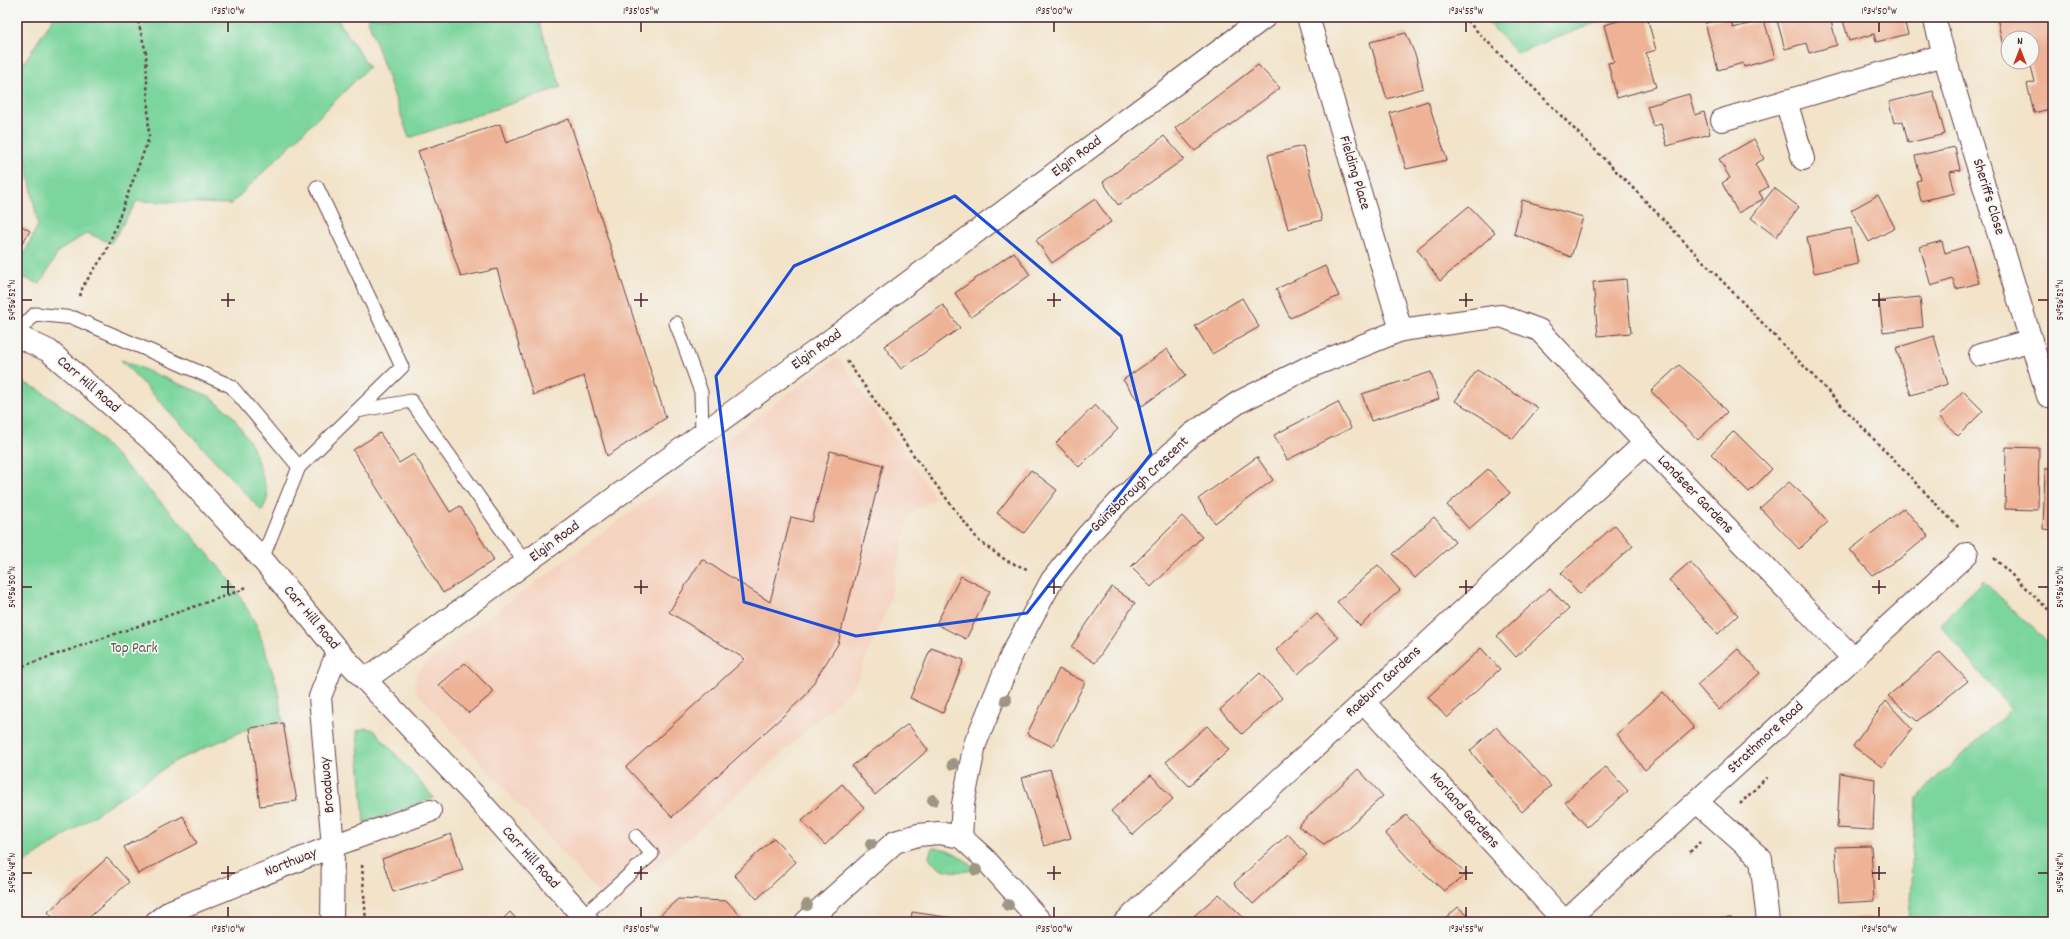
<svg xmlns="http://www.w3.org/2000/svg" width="2070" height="939" viewBox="0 0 2070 939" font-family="Dekko,sans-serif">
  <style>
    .built { fill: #f5d3c1 }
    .green { fill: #7bd59c; stroke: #627a64 }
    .building { fill: #eeb396 }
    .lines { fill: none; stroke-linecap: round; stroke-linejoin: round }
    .lane-casing { stroke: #633c43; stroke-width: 15 }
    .street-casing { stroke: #633c43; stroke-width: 24 }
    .secondary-casing { stroke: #633c43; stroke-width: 24 }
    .path { stroke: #633c43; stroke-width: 2.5; stroke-dasharray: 3 3; stroke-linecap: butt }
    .lane { stroke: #fff; stroke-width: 13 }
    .street { stroke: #fff; stroke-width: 22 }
    .secondary { stroke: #fff; stroke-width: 22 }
    .tree { fill: #9e9585 }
    .marked { fill: none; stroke: #1d4ed8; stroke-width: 3; stroke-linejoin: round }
    .ticks { fill: none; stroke: #4a1f2b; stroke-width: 1.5 }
    .labels { text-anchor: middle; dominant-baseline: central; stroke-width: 3.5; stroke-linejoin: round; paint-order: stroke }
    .street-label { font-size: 15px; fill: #4a1f2b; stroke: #f6f6f2 }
    .park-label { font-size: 15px; fill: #59564d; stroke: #f6f6f2 }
    .neatline { fill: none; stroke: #4a1f2b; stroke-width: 1.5 }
    .ticks-label { font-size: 10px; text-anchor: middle; fill: #4a1f2b }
  </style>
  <rect width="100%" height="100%" fill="#f6f6f2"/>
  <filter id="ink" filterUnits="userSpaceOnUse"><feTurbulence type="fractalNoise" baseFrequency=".025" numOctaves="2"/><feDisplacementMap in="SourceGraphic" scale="8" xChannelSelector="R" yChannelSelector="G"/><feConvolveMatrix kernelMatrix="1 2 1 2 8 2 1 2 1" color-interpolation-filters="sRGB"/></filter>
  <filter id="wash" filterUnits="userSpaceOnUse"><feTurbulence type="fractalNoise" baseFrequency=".012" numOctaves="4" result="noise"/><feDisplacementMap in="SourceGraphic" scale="16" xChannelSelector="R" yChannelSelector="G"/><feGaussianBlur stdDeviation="0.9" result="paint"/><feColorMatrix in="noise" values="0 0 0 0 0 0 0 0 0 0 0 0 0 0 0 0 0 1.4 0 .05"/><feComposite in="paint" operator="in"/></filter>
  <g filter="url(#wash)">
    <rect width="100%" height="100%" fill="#f2e3c9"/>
    <!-- built -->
    <path class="built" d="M837,357l99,141 -27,17 -21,92 -34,80 -242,221 -196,-217 -1,-11 3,-9 10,-10 144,-105z"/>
    <!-- green -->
    <g class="green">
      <path d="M54,17h282l33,50 -138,137 -94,-3 -26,42 -24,-10 -28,18 -19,33 -23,-9v-6l21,-44 -21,-113v-39z"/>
      <path d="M367,17h170l24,70 -152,51z"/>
      <path d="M1483,17h128l-94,36z"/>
      <path d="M121,360l88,36 22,18 21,31 12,36 4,16 -6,14z"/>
      <path d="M17,380l21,9 46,33 107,112 40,47 26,45 20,60 6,37 -33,5 -75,33 -158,107z"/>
      <path d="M1983,581l70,66v275h-144l4,-77 4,-46 17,-19 77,-70 -71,-86z"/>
      <path d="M365,728l9,2 60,68 -70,25 -7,-92z"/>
      <path d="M932,848c19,-1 30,10 44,21 -15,5 -41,4 -47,-13z"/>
    </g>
    <g id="blocks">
      <!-- building -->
      <g class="building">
        <path d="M1632,17h15l9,33 -10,3 10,34 -39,11 -9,-35 6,-1 -10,-37z"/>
        <path d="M1730,17l3,11 31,-8 11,38 -31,9 -1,-4 -25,7 -13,-47z"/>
        <path d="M1776,17h54l7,28 -28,8 -3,-10 -21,6z"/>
        <path d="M1842,17h61l5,17 -32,8 -2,-8 -25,7z"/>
        <path d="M1997,17h56v91l-19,5 -7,-29 8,-2 -5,-20h2v-24h-24v18l-3,1z"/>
        <path d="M1406,33l10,24 7,31 -36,11 -17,-57z"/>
        <path d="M1258,65l22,23 -85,63 -20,-23z"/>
        <path d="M1933,91l12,43 -37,9 -5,-22 -9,2 -5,-21z"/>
        <path d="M1689,94l6,21 9,-3 6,22 -43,12 -6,-22 -8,2 -6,-20z"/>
        <path d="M1428,101l19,59 -41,9 -16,-56z"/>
        <path d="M569,119l97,299 -59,38 -23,-80 -51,19 -36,-126 -36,8 -43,-126 82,-27 6,19z"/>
        <path d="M1164,136l20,23 -66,46 -15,-23z"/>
        <path d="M1754,139l10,20 -9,5 13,23 -9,5 4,7 -25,14 -16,-30 8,-5 -11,-19z"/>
        <path d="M1303,146l19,74 -34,9 -20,-74z"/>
        <path d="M1955,147l5,23 -10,2 5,21 -34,8 -5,-20 5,-1 -6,-24z"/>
        <path d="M1774,188l25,19 -23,30 -25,-19z"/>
        <path d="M1878,195l17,33 -26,14 -18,-32z"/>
        <path d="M1095,199l16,23 -59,41 -16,-23z"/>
        <path d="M1522,200l61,17 -12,40 -57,-23z"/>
        <path d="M1469,206l26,27 -55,48 -23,-32z"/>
        <path d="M17,223l13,8 -13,20z"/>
        <path d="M1851,228l7,36 -44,9 -7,-36z"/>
        <path d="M1942,241l3,12 23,-7 11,37 -23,6 -3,-10 -22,7 -11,-39z"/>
        <path d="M1014,252l16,23 -59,42 -16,-24z"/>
        <path d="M1325,266l14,30 -49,22 -14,-29z"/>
        <path d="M1626,279l5,54 -33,3 -5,-54z"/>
        <path d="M1920,297l3,30 -40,5 -4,-31z"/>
        <path d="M1242,298l17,29 -47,27 -17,-28z"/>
        <path d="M943,305l17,23 -59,41 -17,-23z"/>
        <path d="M1934,336l14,48 -37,11 -15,-47z"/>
        <path d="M1167,349l19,26 -44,31 -19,-26z"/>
        <path d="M1679,365l24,20 24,27 -29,28 -47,-49z"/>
        <path d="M1477,370l61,38 -25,31 -23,-17 -35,-21z"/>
        <path d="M1431,372l8,27 -68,22 -9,-27z"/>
        <path d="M1963,391l20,20 -25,25 -19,-20z"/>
        <path d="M1338,402l13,26 -64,32 -13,-25z"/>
        <path d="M1095,405l23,24 -39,38 -23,-24z"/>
        <path d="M1734,431l38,38 -23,23 -38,-38z"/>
        <path d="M380,433l19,30 15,-9 36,58 10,-6 34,54 -51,33 -90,-143z"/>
        <path d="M2006,447l33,1 -1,62 -33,-1z"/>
        <path d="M830,451l53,14 -45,179 -33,52 -133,121 -46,-50 119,-108 -76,-47 33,-53 68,43 21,-85 21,5z"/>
        <path d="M1257,457l16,23 -58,43 -17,-24z"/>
        <path d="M1488,469l22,24 -41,36 -22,-24z"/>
        <path d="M2045,469h8v61l-10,-1z"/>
        <path d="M1031,470l26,20 -33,43 -27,-20z"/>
        <path d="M1789,482l21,19 18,21 -29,27 -39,-41z"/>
        <path d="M1904,508l24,28 -27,22 -29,17 -22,-25z"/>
        <path d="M1182,516l20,21 -51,50 -20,-20z"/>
        <path d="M1434,517l21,25 -40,36 -22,-24z"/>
        <path d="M1615,525l18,21 -53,48 -19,-21z"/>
        <path d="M1690,562l48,53 -20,19 -49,-54z"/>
        <path d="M1378,565l22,25 -40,36 -23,-24z"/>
        <path d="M961,576l29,15 -24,48 -30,-15z"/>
        <path d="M1112,587l23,16 -40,60 -24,-16z"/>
        <path d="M1550,588l19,21 -53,48 -19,-21z"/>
        <path d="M1317,614l21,24 -40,36 -22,-24z"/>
        <path d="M931,648l33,12 -21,53 -33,-15z"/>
        <path d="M1481,648l19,21 -53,49 -19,-21z"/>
        <path d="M1738,649l22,24 -41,37 -22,-25z"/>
        <path d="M1940,652l28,29 -51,40 -29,-25z"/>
        <path d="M465,663l29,29 -25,21 -30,-28z"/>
        <path d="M1059,669l26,13 -32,65 -26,-13z"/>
        <path d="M1260,673l22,25 -40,36 -22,-24z"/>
        <path d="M1663,692l31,36 -49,42 -28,-36z"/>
        <path d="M1886,701l26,28 -30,38 -29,-21z"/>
        <path d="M283,723l14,78 -37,5 -10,-78z"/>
        <path d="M908,724l20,26 -53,45 -23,-29z"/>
        <path d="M1207,726l22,24 -40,36 -23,-24z"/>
        <path d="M1496,727l55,59 -29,26 -52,-61z"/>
        <path d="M1606,767l22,24 -41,36 -22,-25z"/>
        <path d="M1050,769l21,69 -27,8 -22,-68z"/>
        <path d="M1358,769l25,27 -38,34 -21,14 -26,-18z"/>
        <path d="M1840,773l35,6 -2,51 -36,-2z"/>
        <path d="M1151,775l22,24 -40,36 -22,-24z"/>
        <path d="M842,784l22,24 -39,37 -23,-24z"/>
        <path d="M1406,815l25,26 36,33 -23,17 -34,-31 -25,-27z"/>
        <path d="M183,816l14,27 -59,31 -14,-27z"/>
        <path d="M451,834l12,36 -70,22 -11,-33z"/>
        <path d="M1288,834l19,21 -54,49 -19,-21z"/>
        <path d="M774,838l22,24 -39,37 -23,-24z"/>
        <path d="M1871,846l3,55 -35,2 -4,-56z"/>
        <path d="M107,858l22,24 -45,40h-28l-8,-10z"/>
        <path d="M1219,894l25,24 -4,4h-53z"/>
        <path d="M678,899l49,2 19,21h-85l-4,-4z"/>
        <path d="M1458,907l17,15h-33z"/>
        <path d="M510,912l9,10h-19z"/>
        <path d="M912,912l59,9v1h-60z"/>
        <path d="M1732,918v4h-38v-3z"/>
        <path d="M1875,918v4h-36v-3z"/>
      </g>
    </g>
  </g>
  <g filter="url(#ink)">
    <use href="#blocks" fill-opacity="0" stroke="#633c43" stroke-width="1"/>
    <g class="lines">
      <defs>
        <g id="lane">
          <path d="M676,323l25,69 1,41"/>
          <path d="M17,333l18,-19 39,4 157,68 68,81"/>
          <path d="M357,411l54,-10 115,163"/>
          <path d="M262,559l37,-92 103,-100 -85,-180"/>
          <path d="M582,917l70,-63 -16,-18"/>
        </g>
        <g id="street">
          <path d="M1308,17l93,313"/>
          <path d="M1934,17l10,38 104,341"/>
          <path d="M1786,101l17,58"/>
          <path d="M1722,120l222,-65"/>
          <path d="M1980,355l52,-15"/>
          <path d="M365,680l466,-340 434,-323"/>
          <path d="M1363,701l202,221"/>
          <path d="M1697,802l64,57 7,63"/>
          <path d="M961,837l24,22 56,63"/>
          <path d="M156,922l15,-11 162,-65 97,-35"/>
          <path d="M806,922l89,-80 23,-7 21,-2 22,4 2,-33 12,-60 38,-92 39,-72 35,-44 32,-34 73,-68 47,-32 68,-34 94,-38 100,-14 38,14 106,113 208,215"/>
          <path d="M1125,922l520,-479"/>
          <path d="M1565,922l402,-368"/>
        </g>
        <g id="secondary">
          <path d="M17,336l32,15 107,93 106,115 76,92 138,146 112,125"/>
          <path d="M332,922l1,-76 -13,-149 18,-46"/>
        </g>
      </defs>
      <!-- lane casing -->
      <use href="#lane" class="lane-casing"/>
      <!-- street casing -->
      <use href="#street" class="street-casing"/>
      <!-- secondary casing -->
      <use href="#secondary" class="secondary-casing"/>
      <!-- path -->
      <g class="path">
        <path d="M1463,17l169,170 328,342"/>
        <path d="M80,296l3,-10 23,-34 43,-114 -3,-85 -9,-36"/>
        <path d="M847,361l70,99 62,81 28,20 20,8"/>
        <path d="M1994,558l59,56"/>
        <path d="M17,668l222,-77 9,-5"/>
        <path d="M1740,804l27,-27"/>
        <path d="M1690,852l10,-10"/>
        <path d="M362,865l4,57"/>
      </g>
      <!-- lane -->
      <use href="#lane" class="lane"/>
      <!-- street -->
      <use href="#street" class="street"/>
      <!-- secondary -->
      <use href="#secondary" class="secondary"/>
    </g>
    <!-- trees -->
    <g class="tree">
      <circle cx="1006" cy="700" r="6"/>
      <circle cx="953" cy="764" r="6"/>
      <circle cx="933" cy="800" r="6"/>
      <circle cx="871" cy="844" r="6"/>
      <circle cx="976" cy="870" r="6"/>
      <circle cx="807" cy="905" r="6"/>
      <circle cx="1008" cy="905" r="6"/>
    </g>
  </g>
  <!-- marked area -->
  <path class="marked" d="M955,196l166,140 30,118 -124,159 -171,23 -112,-34 -28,-226 78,-110z"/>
  <!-- ticks -->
  <path class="ticks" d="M228,22v10M641,22v10M1054,22v10M1466,22v10M1879,22v10M228,293v14M641,293v14M1054,293v14M1466,293v14M1879,293v14M22,300h10M221,300h14M634,300h14M1047,300h14M1459,300h14M1872,300h14M2038,300h10M228,580v14M641,580v14M1054,580v14M1466,580v14M1879,580v14M22,587h10M221,587h14M634,587h14M1047,587h14M1459,587h14M1872,587h14M2038,587h10M228,866v14M641,866v14M1054,866v14M1466,866v14M1879,866v14M22,873h10M221,873h14M634,873h14M1047,873h14M1459,873h14M1872,873h14M2038,873h10M228,907v10M641,907v10M1054,907v10M1466,907v10M1879,907v10"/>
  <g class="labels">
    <!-- street labels -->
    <g class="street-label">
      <text transform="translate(1077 157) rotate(-37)">Elgin Road</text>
      <text transform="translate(1354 173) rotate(73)">Fielding Place</text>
      <text transform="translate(1988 197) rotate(73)">Sheriffs Close</text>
      <text transform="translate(817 350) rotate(-36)">Elgin Road</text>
      <text transform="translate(88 385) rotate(41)">Carr Hill Road</text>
      <text transform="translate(1140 485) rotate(-44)">Gainsborough Crescent</text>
      <text transform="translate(1695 495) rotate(46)">Landseer Gardens</text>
      <text transform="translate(555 542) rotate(-37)">Elgin Road</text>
      <text transform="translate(311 618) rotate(50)">Carr Hill Road</text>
      <text transform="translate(1384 682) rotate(-43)">Raeburn Gardens</text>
      <text transform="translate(1766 738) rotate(-43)">Strathmore Road</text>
      <text transform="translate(328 785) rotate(-95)">Broadway</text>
      <text transform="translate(1464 811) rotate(48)">Morland Gardens</text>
      <text transform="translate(530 858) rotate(48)">Carr Hill Road</text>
      <text transform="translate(291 863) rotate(-22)">Northway</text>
    </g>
    <!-- park labels -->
    <g class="park-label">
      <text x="134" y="649">Top Park</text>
    </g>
  </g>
  <!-- margin -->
  <rect width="2070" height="939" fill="none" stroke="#f6f6f2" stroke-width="44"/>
  <!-- north arrow -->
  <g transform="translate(2020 50)"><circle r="19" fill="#f6f6f2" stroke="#b1a0a2"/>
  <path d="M0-3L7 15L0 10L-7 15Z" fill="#c8321e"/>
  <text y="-6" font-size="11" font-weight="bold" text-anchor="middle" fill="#4a1f2b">N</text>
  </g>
  <rect x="22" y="22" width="2026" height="895" class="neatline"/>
  <g class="ticks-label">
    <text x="228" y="14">1°35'10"W</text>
    <text x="641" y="14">1°35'05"W</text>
    <text x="1054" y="14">1°35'00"W</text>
    <text x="1466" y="14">1°34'55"W</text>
    <text x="1879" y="14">1°34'50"W</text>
    <text transform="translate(11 300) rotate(-90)" y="4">54°56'52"N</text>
    <text transform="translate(2059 300) rotate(-90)" y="4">54°56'52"N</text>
    <text transform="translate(11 587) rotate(-90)" y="4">54°56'50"N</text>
    <text transform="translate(2059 587) rotate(-90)" y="4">54°56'50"N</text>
    <text transform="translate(11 873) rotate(-90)" y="4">54°56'48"N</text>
    <text transform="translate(2059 873) rotate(-90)" y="4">54°56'48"N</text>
    <text x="228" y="932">1°35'10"W</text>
    <text x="641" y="932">1°35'05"W</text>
    <text x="1054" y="932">1°35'00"W</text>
    <text x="1466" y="932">1°34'55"W</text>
    <text x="1879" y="932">1°34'50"W</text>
  </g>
</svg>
